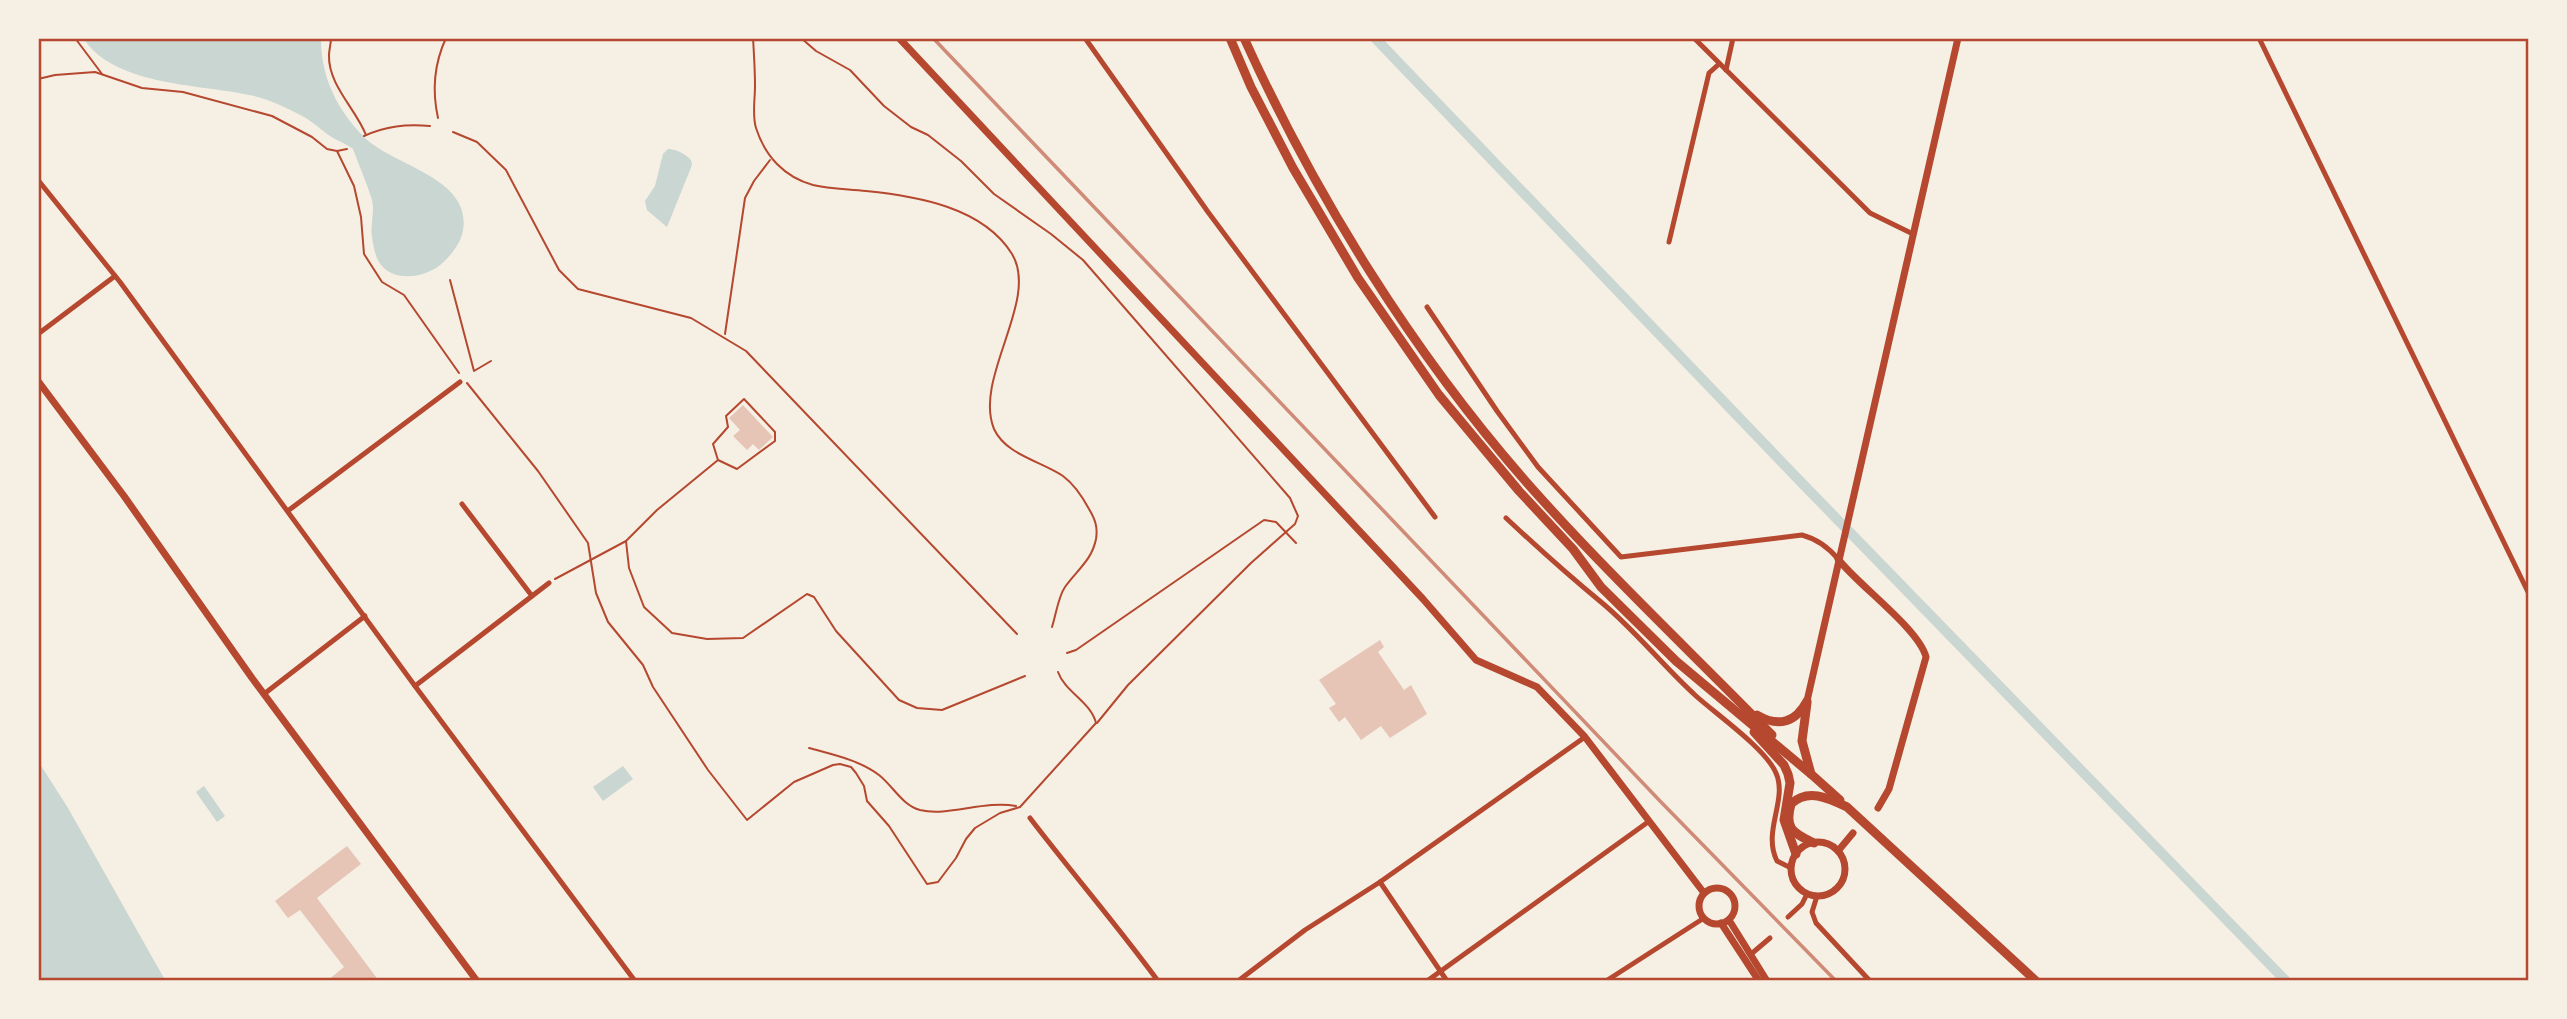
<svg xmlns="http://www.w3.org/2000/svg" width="2567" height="1019" viewBox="0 0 2567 1019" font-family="Overpass,sans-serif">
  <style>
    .water { fill: #c9d6d2 }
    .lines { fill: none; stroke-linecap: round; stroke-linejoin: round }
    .canal { stroke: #c9d6d2; stroke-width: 10 }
    .building { fill: #e6c5b7 }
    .path { stroke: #b5482f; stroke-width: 2 }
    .minor { stroke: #b5482f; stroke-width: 5 }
    .tertiary { stroke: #b5482f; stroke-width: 7 }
    .primary { stroke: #b5482f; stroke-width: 9 }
    .trunk { stroke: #b5482f; stroke-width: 9 }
    .rail { stroke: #cf8b77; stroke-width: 3.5 }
    .neatline { fill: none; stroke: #b5482f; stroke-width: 2.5 }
  </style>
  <rect width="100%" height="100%" fill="#f6efe4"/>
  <!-- water -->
  <g class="water">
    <path d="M84,39h237c0,38 16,71 44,99 29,28 107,40 98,92 -2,14 -15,30 -27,38 -16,10 -45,14 -57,-6 -4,-6 -6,-18 -7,-25 -2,-12 3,-26 0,-37 -5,-17 -13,-34 -19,-51 -6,-5 -11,-6 -18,-10 -11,-6 -20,-16 -31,-22 -14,-8 -34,-17 -50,-21 -50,-12 -139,-9 -170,-57z"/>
    <path d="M668,149c9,0 17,5 23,11l1,5 -25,62 -20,-17 -2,-9 10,-15 8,-32z"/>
    <path d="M38,761l30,47 97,172h-126z"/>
    <path d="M623,766l10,13 -30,22 -10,-14z"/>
    <path d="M204,786l21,30 -8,6 -21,-30z"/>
  </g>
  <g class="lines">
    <!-- canal -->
    <path class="canal" d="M1375,38l423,441 488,502"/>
  </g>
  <!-- building -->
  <g class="building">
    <path d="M743,405l30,32 -14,13 -6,-6 -6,6 -14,-14 7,-6 -11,-12z"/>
    <path d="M1380,640l4,7 -6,5 26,38 7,-5 16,29 -37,24 -9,-12 -20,14 -16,-23 -6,5 -10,-14 7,-4 -17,-24z"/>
    <path d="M347,846l14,18 -44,34 62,83h-52l17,-14 -44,-57 -12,8 -13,-17z"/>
  </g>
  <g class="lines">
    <!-- path -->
    <g class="path">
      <path d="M75,38l27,36"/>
      <path d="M331,38c0,6 -2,12 -2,17 -1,30 27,54 37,80"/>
      <path d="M753,38c1,16 2,32 2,48 0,14 -3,29 1,42 9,28 28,49 57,57 17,4 36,4 53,6 50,5 117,16 146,63 28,46 -39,124 -18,175 12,26 47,32 69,47 12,9 19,20 26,33 6,10 9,18 7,30 -4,21 -19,31 -31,48 -7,10 -9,28 -13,40"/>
      <path d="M801,38l15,13 34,19 34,36 27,21 17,8 33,26 33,33 57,40 32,26 207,238 8,18 -3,8 -44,39 -123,122 -31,38"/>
      <path d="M38,79l17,-4 40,-3 47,16 41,4 89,24 40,21 15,12 10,2 10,-2"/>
      <path d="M438,118c-6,-27 -4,-54 8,-80"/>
      <path d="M453,132l24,10 29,28 53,100 19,19 113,29 55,33 271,283"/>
      <path d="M364,136c22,-10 42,-12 66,-10"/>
      <path d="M337,151l17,35 7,31 3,37 18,28 22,13 55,78"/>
      <path d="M450,280l24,91 17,-10"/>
      <path d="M725,334l20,-136 9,-17 16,-21"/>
      <path d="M467,383l71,88 50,72 8,50 12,29 35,43 10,22 55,83 39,50 47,-38 39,-17 7,-1 11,3 5,6 8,13 3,15 22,25 38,58 11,-2 18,-24 10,-19 9,-11 25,-15 20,-6 76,-84c-5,-21 -31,-31 -38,-51"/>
      <path d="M626,541l3,27 15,39 28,26 35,6 36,-1 64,-44 7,3 22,34 63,69 18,8 25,2 83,-34"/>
      <path d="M555,579l71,-38 31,-31 61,-50 19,9 38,-28v-9l-31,-33 -18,17 2,11 -15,17 5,16"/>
      <path d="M1067,653l9,-3 188,-130 12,2 20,21"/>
      <path d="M809,748c25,7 50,12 70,27 14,11 23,30 41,35 28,7 64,-10 96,-4"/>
    </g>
    <!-- minor -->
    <g class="minor">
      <path d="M1085,38l123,174 227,305"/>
      <path d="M1694,38l176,175 43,21"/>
      <path d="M2259,38l269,554"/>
      <path d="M1726,70l7,-32"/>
      <path d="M38,180l82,102 295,404 220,295"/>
      <path d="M1669,242l40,-169 10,-9"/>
      <path d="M1427,307l70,104 41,56 83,90 181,-22c15,4 26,12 36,24"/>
      <path d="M38,334l77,-58"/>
      <path d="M462,504l70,92"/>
      <path d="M289,510l171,-128"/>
      <path d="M1506,518c31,29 62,57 95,84 34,28 62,64 95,94 20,18 70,53 80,77 12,27 -14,58 1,88l14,7"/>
      <path d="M415,686l134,-103"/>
      <path d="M264,694l101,-78"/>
      <path d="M1030,818c42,55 87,107 128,163"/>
      <path d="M1380,882l67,99"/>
      <path d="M1817,896l-5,16 4,11 54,58"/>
      <path d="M1788,917l14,-13 5,-10"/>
      <path d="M1750,955l20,-17"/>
      <path d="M1238,981l67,-51 75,-48 205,-145"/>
      <path d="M1427,981l221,-159"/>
      <path d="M1606,981l98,-63"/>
    </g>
    <!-- tertiary -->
    <g class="tertiary">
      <path d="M899,38l524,561 53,61 61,27 48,50 119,156"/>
      <path d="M38,381l86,115 128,182 225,303"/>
      <path d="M1838,559c20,26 81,70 88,98l-37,132 -11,19"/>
      <path d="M1807,701l151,-663"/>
      <circle cx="1818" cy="869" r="27"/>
      <path d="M1838,851l15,-18"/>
      <circle cx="1717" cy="906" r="18"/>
      <path d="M1729,920l38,61"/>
      <path d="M1721,923l38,58"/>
    </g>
    <!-- primary -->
    <g class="primary">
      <path d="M1807,703l-5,38 9,33 29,26"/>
      <path d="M1814,843c-20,-10 -30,-13 -23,-39 17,-16 37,-6 56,3l189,174"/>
    </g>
    <!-- trunk -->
    <g class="trunk">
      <path d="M1230,38l21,49 42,81 65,110 81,117 80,96 54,58 28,38 75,74 135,113"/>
      <path d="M1244,38c72,159 169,315 284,446 77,87 163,168 244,251"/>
      <path d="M1757,715c22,13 39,7 50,-14"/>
      <path d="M1754,732l30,33 4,9 2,9 -6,37 12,34"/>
    </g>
    <!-- rail -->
    <path class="rail" d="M933,38l727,763 176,180"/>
  </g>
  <!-- border -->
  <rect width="2567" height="1019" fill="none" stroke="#f6efe4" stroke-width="80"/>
  <rect x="40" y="40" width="2487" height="939" class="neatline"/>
</svg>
